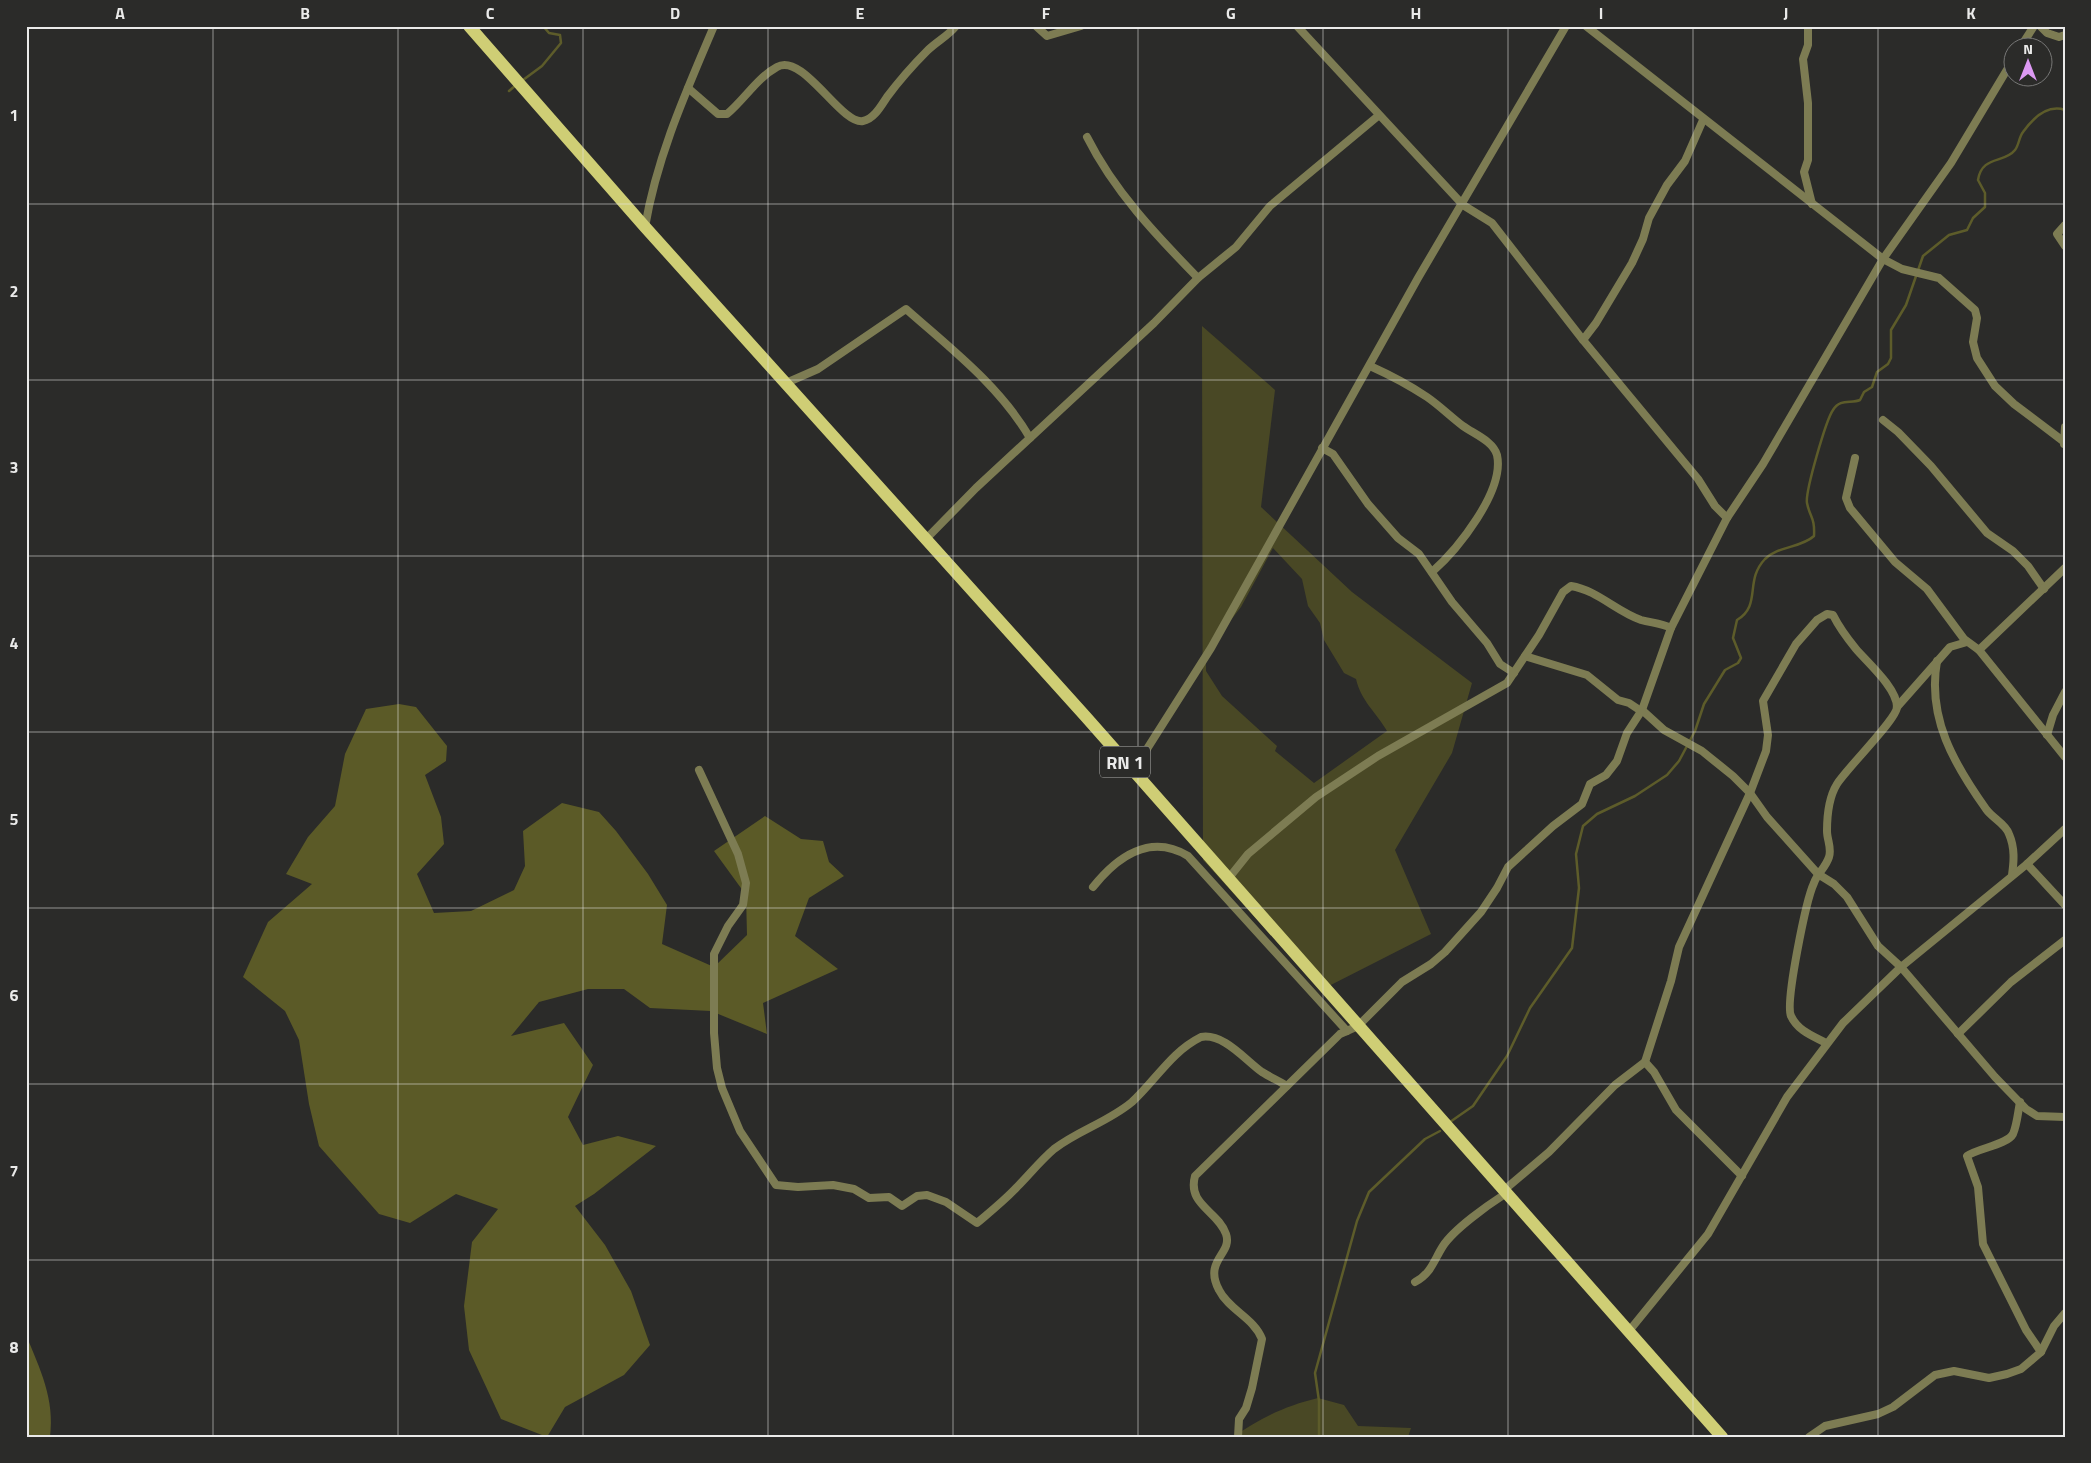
<svg xmlns="http://www.w3.org/2000/svg" width="2091" height="1463" viewBox="0 0 2091 1463" font-family="'Titillium Web',sans-serif">
  <style>
    .green { fill: #494825; fill-rule: evenodd }
    .forest { fill: #5b5a27 }
    .water { fill: #5d5c2a }
    .lines { fill: none; stroke-linecap: round; stroke-linejoin: round }
    .stream { stroke: #5d5c2a; stroke-width: 2.5 }
    .minor { stroke: #7d7c53; stroke-width: 8 }
    .primary { stroke: #cfce75; stroke-width: 12 }
    .grid { fill: none; stroke: #eaeae9; stroke-width: 1; stroke-opacity: 0.55 }
    .labels { text-anchor: middle; dominant-baseline: central; stroke-width: 4; stroke-linejoin: round; paint-order: stroke }
    .shield { fill: #2b2b29; stroke: #b1b1af; stroke-width: 1 }
    .shield-label { font-size: 18px; font-weight: bold; fill: #eaeae9 }
    .neatline { fill: none; stroke: #eaeae9; stroke-width: 2 }
    .grid-label { font-size: 16px; text-anchor: middle; font-weight: bold; fill: #eaeae9 }
  </style>
  <rect width="100%" height="100%" fill="#2b2b29"/>
  <!-- green -->
  <g class="green">
    <path d="M1202,326l73,64 -14,117 91,85 120,91 -20,70 -57,97 36,84 -110,56 -118,-130zM1273,548l29,31 6,27 12,17 4,17 20,33 12,6c5,22 20,33 31,52l-73,52 -39,-32 2,-5 -55,-50 -16,-25v-19l35,-45z"/>
    <path d="M1318,1398l26,7 14,21 53,2 -3,9h-175c27,-19 52,-31 85,-39z"/>
  </g>
  <!-- forest -->
  <path class="forest" d="M399,704l17,3 31,39 -1,15 -21,14 16,42 3,27 -27,30 17,39 37,-2 43,-21 11,-24 -2,-35 39,-28 37,9 17,19 32,43 19,31 -5,39 52,23 33,-32 -1,-40 -32,-44 51,-35 36,23 22,2 6,21 15,14 -35,22 -14,38 43,33 -75,34 4,31 -56,-23 -61,-3 -26,-19h-36l-49,13 -28,34 53,-13 29,42 -25,52 15,28 35,-9 38,10 -62,48 -19,12 30,39 26,46 19,54 -26,30 -59,32 -18,30 -46,-18 -32,-69 -5,-44 8,-64 26,-33 -42,-15 -46,29 -31,-9 -60,-68 -10,-42 -10,-64 -14,-29 -42,-34 25,-55 44,-38 -26,-10 22,-37 27,-31 10,-52 21,-45z"/>
  <!-- water -->
  <path class="water" d="M26,1335c14,34 29,64 24,102h-24z"/>
  <g class="lines">
    <!-- stream -->
    <g class="stream">
      <path d="M523,80l19,-14 19,-23 -1,-8 -11,-2 -6,-7"/>
      <path d="M509,91l7,-6"/>
      <path d="M1450,1122l23,-16 34,-50 23,-48 42,-60 7,-60 -3,-34 7,-28 14,-12 38,-18 32,-21 12,-14 16,-30 9,-27 21,-34 13,-7 3,-5 -8,-20 4,-18c25,-15 7,-39 28,-61 13,-13 36,-11 49,-23 1,-19 -4,-18 -7,-33 -2,-11 19,-83 26,-93 7,-12 18,-6 27,-10l4,-8 8,-5 5,-15 11,-8 3,-6v-28l15,-25 17,-49 26,-21 18,-5 6,-12 12,-11v-14l-7,-13c4,-25 26,-16 37,-30 4,-5 4,-13 8,-18 10,-14 24,-28 42,-22"/>
      <path d="M1319,1437v-36l-4,-28 42,-152 12,-29 56,-53 15,-8"/>
    </g>
    <!-- minor -->
    <g class="minor">
      <path d="M1036,26l11,10 34,-10"/>
      <path d="M1297,26l166,179 29,18 91,117 115,139 17,27 12,12"/>
      <path d="M1586,26l297,233 19,10 37,9 36,32 2,8 -4,24 4,16 18,28 19,18 49,37"/>
      <path d="M1808,26v19l-5,14 5,44v57l-4,12 8,32"/>
      <path d="M2040,26l7,7 12,4 6,-2"/>
      <path d="M2020,48l14,-22"/>
      <path d="M688,88l30,26h9c17,-14 30,-36 50,-47 26,-15 64,58 86,54 11,-2 18,-15 24,-24 12,-16 26,-32 40,-46 9,-9 21,-15 29,-25"/>
      <path d="M1087,137c27,54 69,98 111,141"/>
      <path d="M2065,225l-8,9 8,12"/>
      <path d="M645,227c12,-71 41,-135 69,-201"/>
      <path d="M1583,340l13,-17 36,-60 11,-24 6,-21 18,-33 18,-24 18,-41"/>
      <path d="M1370,366c20,9 39,19 57,31 13,9 24,20 36,29 11,8 30,15 34,29 8,36 -40,95 -65,117"/>
      <path d="M786,383l32,-14 88,-60c44,39 94,77 124,129"/>
      <path d="M1883,420l15,12 33,34 56,67 26,18 15,15 16,23"/>
      <path d="M2064,444l1,-17"/>
      <path d="M1322,448l11,6 35,50 30,34 21,16 33,48 35,41 13,21 14,9"/>
      <path d="M1855,458l-9,40 4,10 45,54 32,27 37,50 15,11 86,107"/>
      <path d="M926,539l50,-51 178,-165 44,-45 38,-31 34,-41 108,-90"/>
      <path d="M1979,650l86,-82"/>
      <path d="M1525,656l62,19 31,25 11,3 12,8"/>
      <path d="M1937,661c-10,57 17,103 49,148 6,9 20,15 23,25 6,14 5,27 3,41"/>
      <path d="M1897,707l53,-60 17,-5"/>
      <path d="M1642,710l22,20 38,21 31,25 17,17 17,24 51,57 16,10 13,13 31,49 23,21 94,110 31,32 11,7 28,1"/>
      <path d="M2047,735l6,-20 12,-23"/>
      <path d="M699,770l39,84 8,29 -3,22 -15,21 -14,28v79l3,35 5,20 18,43 36,54 22,2 35,-2 21,4 15,9 20,-1 13,9 15,-10 10,-1 19,7 31,21c13,-11 28,-23 40,-36 13,-13 23,-26 37,-38 25,-19 54,-27 78,-47 24,-22 39,-50 69,-65 23,-4 44,23 61,35 8,5 17,9 25,14"/>
      <path d="M1133,771l78,-123 207,-370 148,-252"/>
      <path d="M2027,864l38,41"/>
      <path d="M1228,879l20,-25 68,-57 62,-41 129,-73 32,-48 24,-43 8,-6c26,4 46,26 70,34 11,3 20,3 30,8"/>
      <path d="M1093,887c24,-30 57,-54 95,-31l159,175"/>
      <path d="M1958,1034l53,-52 54,-42"/>
      <path d="M1645,1062l9,10 22,38 66,66"/>
      <path d="M1503,1191l46,-39 66,-67 30,-23 26,-81 8,-34 71,-154 16,-42 2,-16 -5,-34 33,-57 21,-24 10,-6 6,1c6,12 14,23 23,34 11,13 41,39 41,58 0,12 -50,61 -60,77 -8,13 -10,32 -10,47 0,9 5,17 2,26 -3,10 -12,17 -15,26 -8,17 -29,120 -23,133 7,15 22,20 35,27"/>
      <path d="M1415,1282c16,-8 19,-22 28,-36 11,-17 45,-41 62,-52"/>
      <path d="M1629,1331l79,-97 79,-137 56,-74 58,-56 126,-103 38,-35"/>
      <path d="M2041,1352l13,-26 11,-13"/>
      <path d="M1238,1437l1,-18 7,-11 6,-20 10,-49c-8,-21 -33,-29 -43,-49 -16,-30 14,-36 7,-56 -8,-23 -39,-29 -31,-58l145,-142 18,-8 44,-44 29,-18 14,-12 36,-40 16,-24 11,-21 45,-41 29,-22 8,-20 16,-9 11,-14 10,-28 15,-23 29,-82 56,-110 36,-54 120,-205 68,-96 63,-105"/>
      <path d="M1809,1437l16,-11 53,-12 15,-7 42,-32 19,-4 35,7 18,-4 14,-5 20,-17 -15,-22 -43,-86 -5,-57 -11,-31c11,-8 40,-11 46,-22 4,-9 5,-22 7,-32"/>
    </g>
    <!-- primary -->
    <path class="primary" d="M469,26l176,201 441,490 636,720"/>
  </g>
  <!-- grid -->
  <path class="grid" d="M213,26v1411M398,26v1411M583,26v1411M768,26v1411M953,26v1411M1138,26v1411M1323,26v1411M1508,26v1411M1693,26v1411M1878,26v1411M26,204h2039M26,380h2039M26,556h2039M26,732h2039M26,908h2039M26,1084h2039M26,1260h2039"/>
  <g class="labels">
    <!-- shield labels -->
    <rect class="shield" x="1100" y="746.5" width="50" height="31" rx="4"/>
    <g class="shield-label">
      <text x="1125" y="762">RN 1</text>
    </g>
  </g>
  <!-- border -->
  <rect width="2091" height="1463" fill="none" stroke="#2b2b29" stroke-width="55"/>
  <!-- north arrow -->
  <g transform="translate(2028 62)"><circle r="24" fill="#2b2b29" stroke="#777776"/>
  <path d="M0-4L9 19L0 12L-9 19Z" fill="#dd99f3"/>
  <text y="-8" font-size="14" font-weight="bold" text-anchor="middle" fill="#eaeae9">N</text>
  </g>
  <rect x="28" y="28" width="2036" height="1408" class="neatline"/>
  <g class="grid-label">
    <text x="120" y="19">A</text>
    <text x="305" y="19">B</text>
    <text x="490" y="19">C</text>
    <text x="675" y="19">D</text>
    <text x="860" y="19">E</text>
    <text x="1046" y="19">F</text>
    <text x="1231" y="19">G</text>
    <text x="1416" y="19">H</text>
    <text x="1601" y="19">I</text>
    <text x="1786" y="19">J</text>
    <text x="1971" y="19">K</text>
    <text x="14" y="121">1</text>
    <text x="14" y="297">2</text>
    <text x="14" y="473">3</text>
    <text x="14" y="649">4</text>
    <text x="14" y="825">5</text>
    <text x="14" y="1001">6</text>
    <text x="14" y="1177">7</text>
    <text x="14" y="1353">8</text>
  </g>
</svg>
